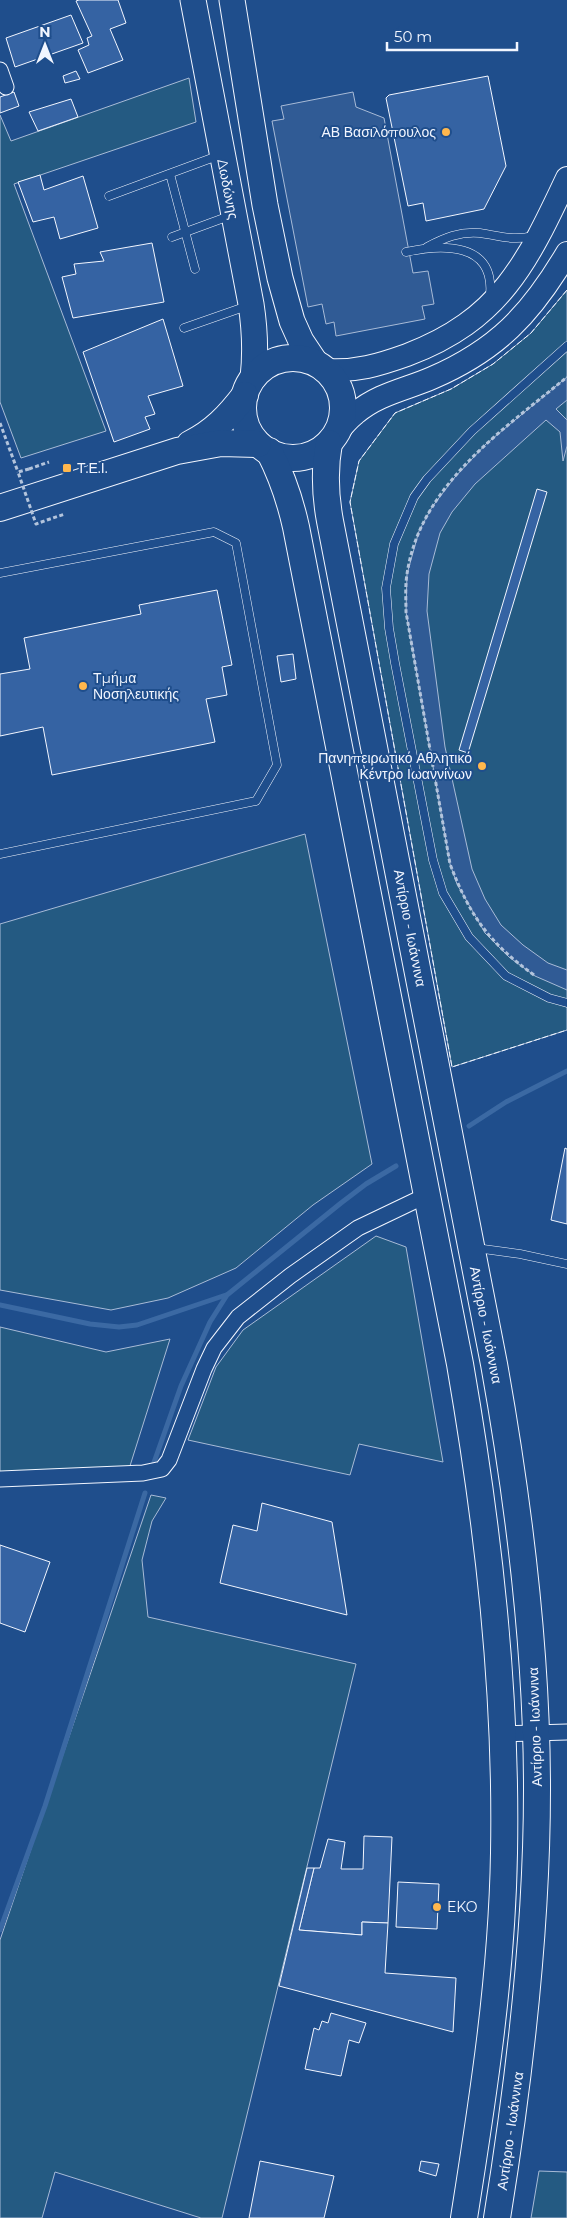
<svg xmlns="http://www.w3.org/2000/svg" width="567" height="2218" viewBox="0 0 567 2218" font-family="Montserrat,sans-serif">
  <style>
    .green { fill: #245a82; stroke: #a8bbd7 }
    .parking { fill: #305b95; stroke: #a8bbd7 }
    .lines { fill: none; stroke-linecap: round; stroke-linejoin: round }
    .stream { stroke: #3b69a3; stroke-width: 5 }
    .building { fill: #3563a3; stroke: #f2f6ff }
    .service-casing { stroke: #f2f6ff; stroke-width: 9 }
    .minor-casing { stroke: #f2f6ff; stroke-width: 17 }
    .secondary-casing { stroke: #f2f6ff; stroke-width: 24 }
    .primary-casing { stroke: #f2f6ff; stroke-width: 27 }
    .trunk-casing { stroke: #f2f6ff; stroke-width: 28 }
    .path { stroke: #b3c4dc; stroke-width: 3; stroke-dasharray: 4 2.5; stroke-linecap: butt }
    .service { stroke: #1f4e8c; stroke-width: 8 }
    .minor { stroke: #1f4e8c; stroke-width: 15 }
    .secondary { stroke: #1f4e8c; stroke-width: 22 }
    .primary { stroke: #1f4e8c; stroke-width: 25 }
    .trunk { stroke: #1f4e8c; stroke-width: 26 }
    .path-bridge { stroke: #b3c4dc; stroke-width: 3; stroke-dasharray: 4 2.5; stroke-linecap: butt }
    .fence { stroke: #f2f6ff; stroke-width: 1; stroke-dasharray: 6 2.5; stroke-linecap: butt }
    .poi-dot { fill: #ffb74d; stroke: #1f4e8c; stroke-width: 2 }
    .labels { text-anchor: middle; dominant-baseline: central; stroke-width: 4; stroke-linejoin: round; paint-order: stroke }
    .poi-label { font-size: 14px; fill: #f2f6ff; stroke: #1f4e8c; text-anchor: start }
    .street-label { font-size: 14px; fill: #f2f6ff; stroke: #1f4e8c }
  </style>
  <rect width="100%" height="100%" fill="#1f4e8c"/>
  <!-- green -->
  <g class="green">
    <path d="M189,78l7,44 -182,62 92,247 -85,27 -21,-56v-287l11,26z"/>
    <path d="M567,290v740l-115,37 -102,-565 9,-41 36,-48 56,-24 42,-25 38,-31z"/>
    <path d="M305,834l67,330 -59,41 -77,63 -68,30 -57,12 -111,-20v-366z"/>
    <path d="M376,1236l30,11 37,215 -84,-18 -9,31 -162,-35 28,-73 27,-37z"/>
    <path d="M0,1327l106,25 64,-13 -41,130 -129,4z"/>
    <path d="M151,1495l15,3 -14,23 -10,39 6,57 208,47 -134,554h-21l-146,-46 -13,46h-42v-278z"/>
    <path d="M539,2171l28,1v46h-36z"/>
  </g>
  <!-- parking -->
  <g class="parking">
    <path d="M353,92l3,15 28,11 29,155 15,-2 6,33 -12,2 3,13 -89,17 -2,-14 -8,2 -4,-20 -14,3 -36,-186 12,-2 -3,-13z"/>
    <path d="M567,377v23l-11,9 11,11v26l-4,15 -3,-29 -14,-12 -71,64 -23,28 -12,21 -11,41 -2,37 18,136 27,122 13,30 16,26 22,20 25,18 19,7v20l-32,-14 -26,-19 -24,-24 -28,-49 -7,-20 -44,-252 1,-38 12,-43 13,-24 23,-30 31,-33z"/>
  </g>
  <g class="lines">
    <!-- stream -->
    <g class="stream">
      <path d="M469,1126l37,-24 61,-31"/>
      <path d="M0,1305l90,19 29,3 18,-2 89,-30"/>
      <path d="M152,1468l29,-82 29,-64 17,-27 114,-92 25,-19 30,-18"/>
      <path d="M0,1930l45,-124 100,-313"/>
    </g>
  </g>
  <!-- building -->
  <g class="building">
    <path d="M79,0h39l8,23 -16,6 13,31 -35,13 -10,-23 11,-5 -2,-7 5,-2 -16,-35z"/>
    <path d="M71,15l12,28 -68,24 -9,-29z"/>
    <path d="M76,71l4,8 -15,4 -2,-7z"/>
    <path d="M488,76l18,90 -22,43 -58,12 -3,-18 -15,3 -22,-108 3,-3z"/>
    <path d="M14,92l5,14 -19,7v-16z"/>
    <path d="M71,99l7,18 -40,14 -9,-19z"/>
    <path d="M40,175l4,15 39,-14 15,52 -38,11 -6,-22 -21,5 -15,-40z"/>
    <path d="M152,243l12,59 -91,16 -11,-41 14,-3 -2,-10 30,-3 -4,-9z"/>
    <path d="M163,319l20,67 -35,10 7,18 -10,3 5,12 -36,13 -31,-90z"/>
    <path d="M537,489l10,3 -79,261 -9,-3z"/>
    <path d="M217,590l15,75 -10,2 5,28 -21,4 9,43 -163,33 -9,-48 -43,9v-62l30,-5 -6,-31 117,-24 -2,-9z"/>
    <path d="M293,654l3,25 -15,3 -4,-26z"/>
    <path d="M565,1148l2,1v75l-16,-4z"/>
    <path d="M262,1503l70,19 15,93 -127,-32 13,-58 24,6z"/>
    <path d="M0,1545l50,17 -25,70 -25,-9z"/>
    <path d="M364,1836l28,1 -4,86 -26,-1v13l-63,-5 15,-62h6l8,-29 17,3 -4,27h22z"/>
    <path d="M307,1868h7l-15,62 63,5v-13l26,1 -3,50 71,5 -3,54 -174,-46z"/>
    <path d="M398,1882l41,2 -2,45 -41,-2z"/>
    <path d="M331,2013l35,10 -7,20 -10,-3 -8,36 -36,-7 9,-41 5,2 3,-9 6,2z"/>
    <path d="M260,2161l74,15 -10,42h-75z"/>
    <path d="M421,2161l18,3 -3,12 -17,-5z"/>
  </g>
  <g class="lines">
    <defs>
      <g id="service">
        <path d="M170,174l25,95"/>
        <path d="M109,196l111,-41"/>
        <path d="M172,237l60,-22"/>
        <path d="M427,247c17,-9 33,-16 53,-14 21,3 32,8 54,3"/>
        <path d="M406,252c36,-8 89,-10 84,43"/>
        <path d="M184,328l63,-22"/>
        <path d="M567,346l-95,85 -45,48 -13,18 -20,47 -8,44 3,40 6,35 38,197 10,33 26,44 37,39 43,22 18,5"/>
        <path d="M0,573l214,-41 22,11 41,222 -21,36 -256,53"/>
        <path d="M476,1248l44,6 47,10"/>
      </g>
      <g id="minor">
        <path d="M0,70l6,17"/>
        <path d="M0,1479l143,-6 19,-4 7,-9 35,-91 10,-21 24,-31 52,-41 68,-48 69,-33"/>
        <path d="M502,1734l65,-2"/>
      </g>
      <g id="secondary">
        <path d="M326,370c30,2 53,-5 81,-15 93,-35 120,-92 160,-177"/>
        <path d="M337,432c6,-6 12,-14 19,-19 22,-19 51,-24 76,-35 65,-28 99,-64 135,-125"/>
      </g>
      <g id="primary">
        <path d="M193,0l58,304c4,26 5,48 2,74"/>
        <path d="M232,0l33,205 15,73 12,43 9,20 14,21"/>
      </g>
      <g id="trunk">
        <circle cx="293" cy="408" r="50"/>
        <path d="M329,443c-5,27 -4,51 1,78l164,843c25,140 43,282 43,425 0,143 -17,287 -40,429"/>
        <path d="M190,444c24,-12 39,-28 55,-49"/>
        <path d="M269,451c13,25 21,49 27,76l164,837c28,162 47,325 44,489 -2,123 -21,245 -40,365"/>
        <path d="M0,508l177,-57 44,-8 37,1"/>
      </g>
    </defs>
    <!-- service casing -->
    <use href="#service" class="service-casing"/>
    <!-- minor casing -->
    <use href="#minor" class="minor-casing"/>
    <!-- secondary casing -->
    <use href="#secondary" class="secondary-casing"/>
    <!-- primary casing -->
    <use href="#primary" class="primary-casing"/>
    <!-- trunk casing -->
    <use href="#trunk" class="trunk-casing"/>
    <!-- path -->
    <g class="path">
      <path d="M0,423l18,49"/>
      <path d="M29,469l20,-7"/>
      <path d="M47,520l18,-6"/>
      <path d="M534,975c-45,-32 -64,-59 -84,-111l-44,-252c0,-12 -1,-26 1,-38 13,-89 96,-144 160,-197"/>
    </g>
    <!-- service -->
    <use href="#service" class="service"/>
    <!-- minor -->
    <use href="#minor" class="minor"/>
    <!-- secondary -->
    <use href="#secondary" class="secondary"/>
    <!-- primary -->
    <use href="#primary" class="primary"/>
    <!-- trunk -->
    <use href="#trunk" class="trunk"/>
    <!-- path-bridge -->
    <path class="path-bridge" d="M29,469l-11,3 18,52 11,-4"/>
    <!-- fence -->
    <path class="fence" d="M567,290l-36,43 -38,31 -42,25 -56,24 -36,48 -9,41 102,565 115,-37"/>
  </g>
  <!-- markers -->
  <g class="poi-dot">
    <circle cx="446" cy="132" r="5"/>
    <rect x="62" y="463" width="10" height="10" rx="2.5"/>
    <circle cx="83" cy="686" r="5"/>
    <circle cx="482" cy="766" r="5"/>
    <circle cx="437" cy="1907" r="5"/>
  </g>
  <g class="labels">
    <!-- poi labels -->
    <g class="poi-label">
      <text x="436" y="132" text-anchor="end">ΑΒ Βασιλόπουλος</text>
      <text x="77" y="468">Τ.Ε.Ι.</text>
      <text x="93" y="678">Τμήμα<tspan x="93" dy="16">Νοσηλευτικής</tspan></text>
      <text x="472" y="758" text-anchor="end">Πανηπειρωτικό Αθλητικό<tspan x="472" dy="16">Κέντρο Ιωαννίνων</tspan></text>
      <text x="447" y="1907">EKO</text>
    </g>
    <!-- street labels -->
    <g class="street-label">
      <text transform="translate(228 189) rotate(79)">Δωδώνης</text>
      <text transform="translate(410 928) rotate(79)">Αντίρριο - Ιωάννινα</text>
      <text transform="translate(486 1325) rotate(79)">Αντίρριο - Ιωάννινα</text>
      <text transform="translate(535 1727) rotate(-92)">Αντίρριο - Ιωάννινα</text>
      <text transform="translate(510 2131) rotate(-82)">Αντίρριο - Ιωάννινα</text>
    </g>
  </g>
  <!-- north arrow -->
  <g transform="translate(45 45)" stroke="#1f4e8c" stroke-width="4" paint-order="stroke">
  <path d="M0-4L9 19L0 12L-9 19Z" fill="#f2f6ff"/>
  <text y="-8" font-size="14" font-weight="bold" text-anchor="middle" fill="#f2f6ff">N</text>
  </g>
  <!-- scale -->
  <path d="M387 42v8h130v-8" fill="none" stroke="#f2f6ff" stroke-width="2.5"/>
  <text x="394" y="42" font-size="15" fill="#f2f6ff" stroke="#1f4e8c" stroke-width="4" paint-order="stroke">50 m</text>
</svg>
